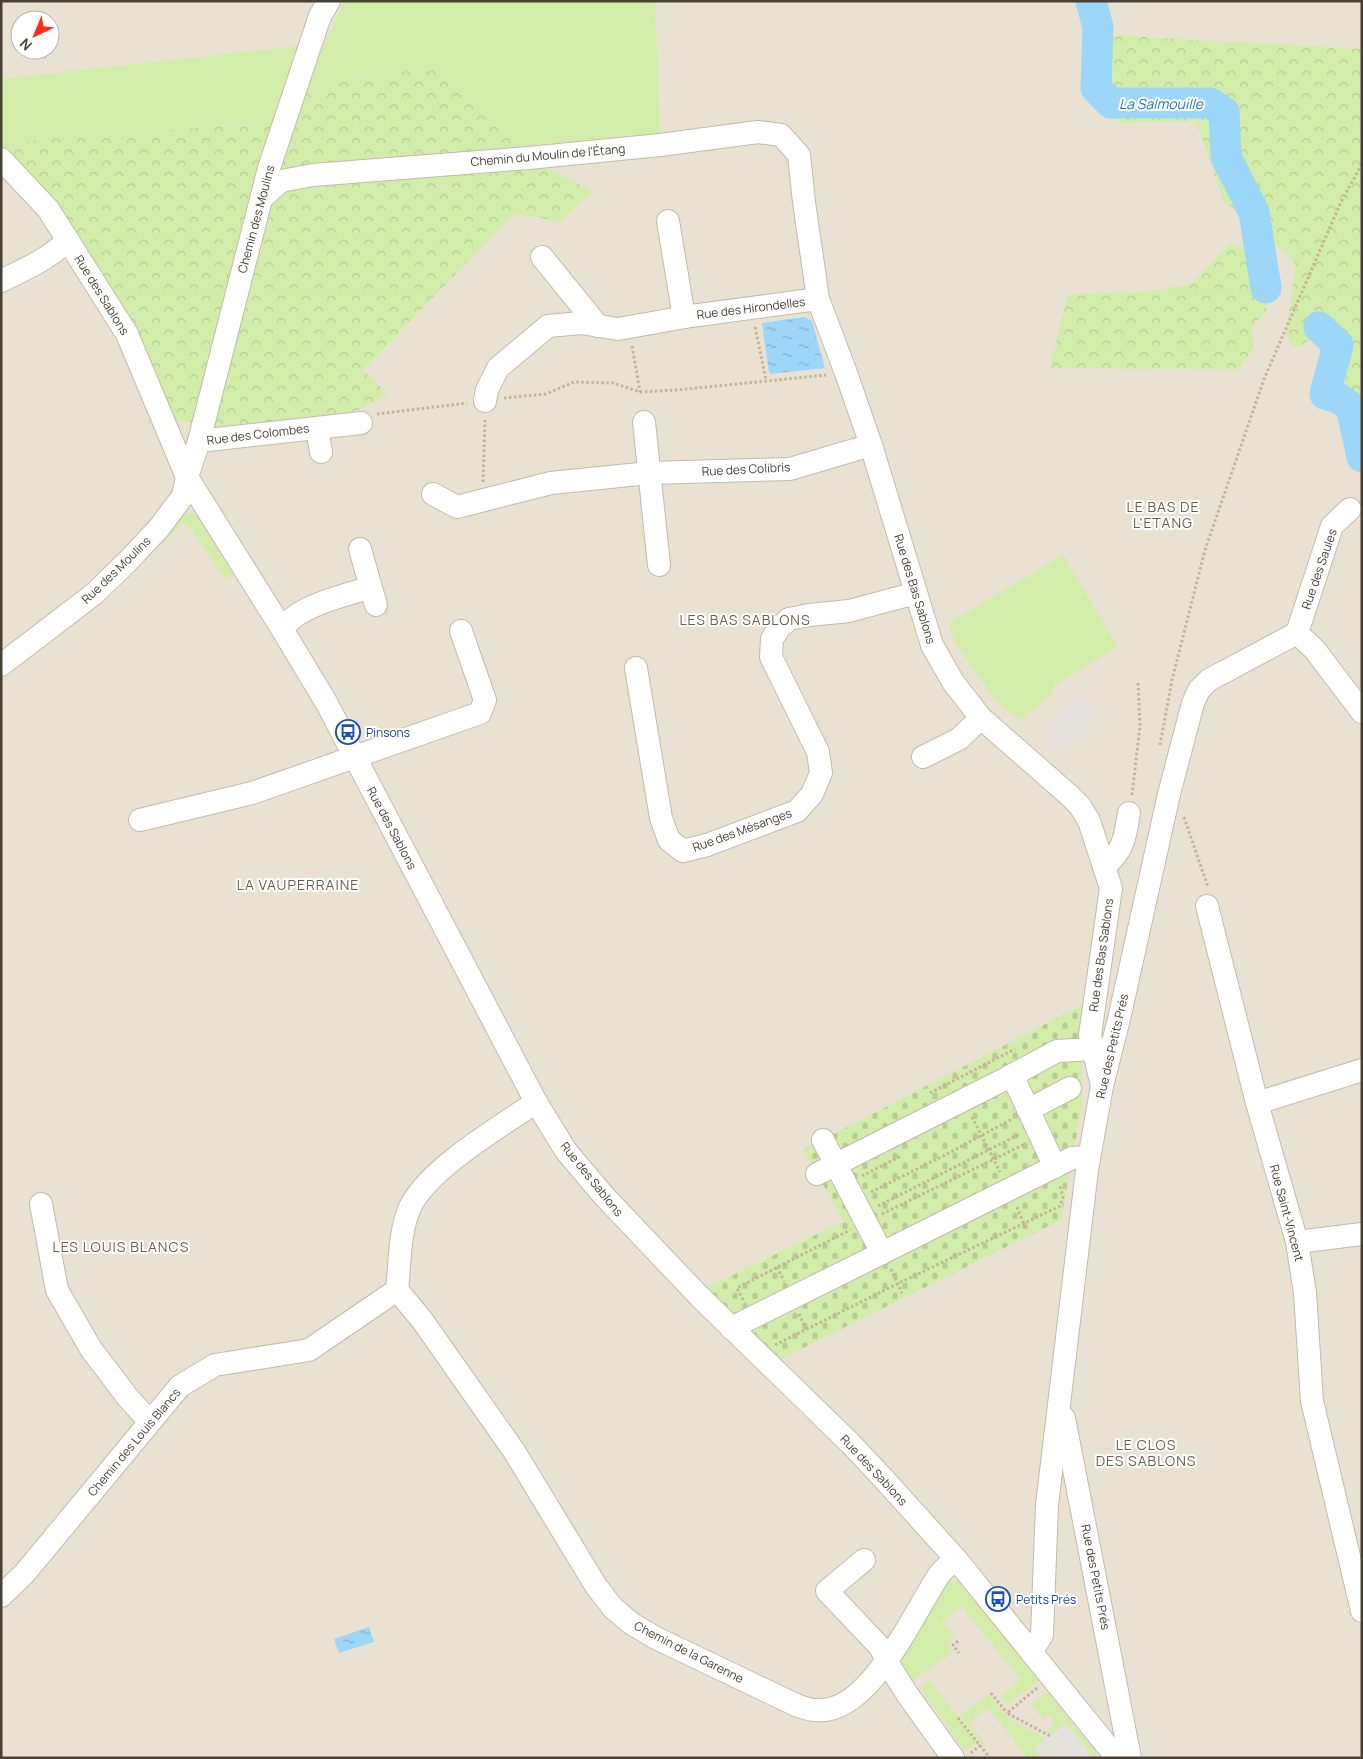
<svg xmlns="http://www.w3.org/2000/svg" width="1363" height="1759" viewBox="0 0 1363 1759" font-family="Manrope,sans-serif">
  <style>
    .residential { fill: #e9e2d3; fill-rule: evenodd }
    .grass { fill: #d2edaa }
    .forest { fill: url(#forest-crowns) }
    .cemetery { fill: url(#cemetery-stones) }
    .parking { fill: #e5e2de }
    .water { fill: url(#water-ripples) }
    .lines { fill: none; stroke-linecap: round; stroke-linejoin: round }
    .river { stroke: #9cd6f8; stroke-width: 31 }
    .minor-casing { stroke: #c4baaa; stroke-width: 24 }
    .path { stroke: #c5b397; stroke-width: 3; stroke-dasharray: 2.5 2.5; stroke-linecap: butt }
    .minor { stroke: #fff; stroke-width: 22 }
    .labels { text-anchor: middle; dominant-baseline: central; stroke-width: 4; stroke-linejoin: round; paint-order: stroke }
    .street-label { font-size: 12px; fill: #484034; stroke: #fff }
    .transit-label { font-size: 12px; fill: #164399; stroke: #fff; text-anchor: start }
    .water-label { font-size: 14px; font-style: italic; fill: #2078ae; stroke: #fff }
    .neighbourhood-label { font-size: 14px; letter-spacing: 1px; fill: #6c5d4a; stroke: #fff }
  </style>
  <defs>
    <pattern id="forest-crowns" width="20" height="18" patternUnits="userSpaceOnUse" patternTransform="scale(1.25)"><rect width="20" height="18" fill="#d2edaa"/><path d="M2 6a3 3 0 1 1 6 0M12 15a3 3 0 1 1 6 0" fill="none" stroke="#b6cc93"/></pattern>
    <pattern id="cemetery-stones" width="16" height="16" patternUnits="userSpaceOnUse" patternTransform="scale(1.25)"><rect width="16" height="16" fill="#d2edaa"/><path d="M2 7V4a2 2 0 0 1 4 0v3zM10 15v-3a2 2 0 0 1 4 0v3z" fill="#b6cc93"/></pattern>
    <pattern id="water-ripples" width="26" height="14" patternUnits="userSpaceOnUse" patternTransform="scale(1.25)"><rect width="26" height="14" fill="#9cd6f8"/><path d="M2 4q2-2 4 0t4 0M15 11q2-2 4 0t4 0" fill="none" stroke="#81afca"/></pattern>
  </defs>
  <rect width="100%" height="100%" fill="#f5f0e6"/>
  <!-- residential -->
  <path class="residential" d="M1,1h1361v1757h-1361zM20,20h30v30h-30z"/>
  <!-- grass -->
  <g class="grass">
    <path d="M345,1h310l5,144 -131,13 -92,-92 -136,23z"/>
    <path d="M300,46l-20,75 -279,22v-64z"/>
    <path d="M183,513h9l8,5 35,55 -9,6 -38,-54 -6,-1 -22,23 -3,-6z"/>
    <path d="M1063,555l55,92 -65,39 1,7 -34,26 -24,-17 -42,-62 -5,-17z"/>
    <path d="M961,1581l78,99 -31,24 -7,-8 20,-16 -60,-74 -19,16 13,16 -8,7 5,7 -39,29c-7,-7 -11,-11 -11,-21l36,-66 11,-12z"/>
    <path d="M930,1681l47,61 -12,9 -45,-63z"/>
    <path d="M1047,1692l53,66h-6l-28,-35 -15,12 -5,-3 7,-7 -1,-1 2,-3 -2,-3 1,-1 -5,-2 -4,5 -13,-17z"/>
    <path d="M988,1694l19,23 39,22 -12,10 7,9h-13l-40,-50 -19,15 17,22 -2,2 -24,-31z"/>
  </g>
  <!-- forest -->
  <g class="forest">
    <path d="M1107,35l255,14v429l-2,-1 -15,-69 -16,-11 -6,-8v-45l-14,-4 -9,7 -10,-3 -4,-11 10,-69 -21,-21 -18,-14 -11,-14 -22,-12 -28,-82 -76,2 -26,-16 -9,-22z"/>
    <path d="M437,66l92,92 63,33 -32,31 -45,-9 -152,157 25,24 -33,18 -133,14 -50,-6 -34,-88 -78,-127 -59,-60v-2l284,-22 24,-33z"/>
    <path d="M1230,244l15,5 12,24 10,38 -15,16 1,22 -14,20 -189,-1 18,-74 74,-2 48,-7z"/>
  </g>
  <!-- cemetery -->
  <path class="cemetery" d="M1082,1005v100l-21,115 -282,140 -75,-71 140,-68 -41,-71z"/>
  <!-- parking -->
  <g class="parking">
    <path d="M1084,691l13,22 -12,7 6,9 -36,23 -8,-11 5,-3 -8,-13z"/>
    <path d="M1065,1723l29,35h-53l-7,-9z"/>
  </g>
  <!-- water -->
  <g class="water">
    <path d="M804,317l8,4 13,47 -54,6 -2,-2 -7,-49z"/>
    <path d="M369,1627l5,15 -35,11 -5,-14z"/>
  </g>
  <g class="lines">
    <!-- river -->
    <g class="river">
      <path d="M1091,1l7,26 -2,61 15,15h99l14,9 2,45 28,55 12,76"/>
      <path d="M1319,327l19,18 -13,49 13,4 13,9 11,50"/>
    </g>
    <defs>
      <g id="minor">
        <path d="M1,159l47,50 79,125 60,143 95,152 44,73 210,400 30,49 38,45 95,100 151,147 32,34 74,82 161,199"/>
        <path d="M262,198l19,-17 32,-6 216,-17 131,-13 98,-13 23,3 18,20 5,47 14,97 28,74 25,72 61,200 21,37 28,36 88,77 11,11 9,15 22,67 -21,147 12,51"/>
        <path d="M668,221l16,96"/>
        <path d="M542,257l56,69"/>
        <path d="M1,281c24,-12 48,-22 67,-41"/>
        <path d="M485,401l2,-11 11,-22 50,-42 33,-3 37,6 73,-13 127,-17"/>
        <path d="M644,422l15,143"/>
        <path d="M317,428l4,24"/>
        <path d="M199,441l162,-18"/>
        <path d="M433,494l24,13 94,-24 98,-10 141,-4 81,-24"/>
        <path d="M1350,509l-18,17 -35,107 18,17 47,62"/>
        <path d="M360,549l16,56"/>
        <path d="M282,629c18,-25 61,-32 88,-42"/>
        <path d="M1,665l93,-71 33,-32 32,-34 24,-32 4,-19 12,-36 70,-273 51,-152 9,-15"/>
        <path d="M636,668l25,150 8,22 14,11 24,-6 90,-34 15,-17 9,-21 -3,-21 -47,-95 1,-18 7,-11 10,-9 20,-4 40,-4 67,-18"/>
        <path d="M923,757l36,-18 22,-21"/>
        <path d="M140,820l112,-27 228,-80 5,-13 -24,-69"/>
        <path d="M1104,867c20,-17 21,-29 25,-54"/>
        <path d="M1207,906l50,197 40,139 8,51 7,108 50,210"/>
        <path d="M1012,1075l43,92"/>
        <path d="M1257,1103l105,-33"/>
        <path d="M1028,1110l42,-22"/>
        <path d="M817,1174l190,-96 50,-27 36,-2"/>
        <path d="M41,1204l16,86 34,59 38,50 21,23"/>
        <path d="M1297,1242l65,-8"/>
        <path d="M882,1253l190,-95 17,-1"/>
        <path d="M397,1290l25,30 92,131 82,135 17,22 19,16 24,14 140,67c6,2 13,5 19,5 54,7 99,-98 124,-135 4,-6 11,-11 17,-16"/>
        <path d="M731,1328l151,-75 -59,-113"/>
        <path d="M1064,1418l66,340"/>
        <path d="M864,1560l-37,31 54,57 6,14 20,32 46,64"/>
        <path d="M1,1596l23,-22 156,-188 35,-21 94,-15 88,-60c3,-26 2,-58 13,-83 19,-39 90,-80 126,-105"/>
        <path d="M1030,1650l5,-4 7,-11 5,-130 40,-335 15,-84 17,-67 50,-225 24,-91 6,-13 10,-10 88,-47"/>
      </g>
    </defs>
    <!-- minor casing -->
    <use href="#minor" class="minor-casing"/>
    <!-- path -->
    <g class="path">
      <path d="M755,327l11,53"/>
      <path d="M632,346l8,46"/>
      <path d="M504,398l42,-4 28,-12 39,1 27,9 36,-2 150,-15"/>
      <path d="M377,414l90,-11"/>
      <path d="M483,482l2,-62"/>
      <path d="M1160,745l12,-65 33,-130 59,-171 77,-177 21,-38"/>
      <path d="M1132,795l8,-69 -2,-45"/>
      <path d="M1184,817l24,70"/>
      <path d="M930,1093l85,-44"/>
      <path d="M972,1117l28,55"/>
      <path d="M862,1176l39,-20"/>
      <path d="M871,1192l76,-38 65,-35"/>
      <path d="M878,1206l142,-72"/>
      <path d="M1017,1207l9,22"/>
      <path d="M882,1214l143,-70"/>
      <path d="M777,1267l7,14"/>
      <path d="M891,1269l11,24"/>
      <path d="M743,1300l-6,-12 113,-58"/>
      <path d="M799,1314l7,15"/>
      <path d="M775,1345l122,-61 163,-78 3,-9 -3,-11"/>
      <path d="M958,1641l-5,4 6,8"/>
      <path d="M1037,1688l-30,25 43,23"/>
      <path d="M991,1693l16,20"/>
      <path d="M958,1718l32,40"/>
      <path d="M971,1753l9,-8"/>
    </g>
    <!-- minor -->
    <use href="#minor" class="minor"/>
  </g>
  <!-- icons -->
  <defs>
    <symbol id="bus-ring" viewBox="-11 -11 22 22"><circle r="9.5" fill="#fff" stroke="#1a4fb4" stroke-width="1.5"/><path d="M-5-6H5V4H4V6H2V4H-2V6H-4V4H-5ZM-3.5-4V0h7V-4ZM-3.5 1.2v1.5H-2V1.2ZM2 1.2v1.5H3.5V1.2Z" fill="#1a4fb4"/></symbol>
  </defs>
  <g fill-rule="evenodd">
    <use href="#bus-ring" x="334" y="718" width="28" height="28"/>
    <use href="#bus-ring" x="984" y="1585" width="28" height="28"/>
  </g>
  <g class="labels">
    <!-- street labels -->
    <g class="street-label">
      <text transform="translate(548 155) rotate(-5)">Chemin du Moulin de l'Étang</text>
      <text transform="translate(256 219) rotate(-75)">Chemin des Moulins</text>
      <text transform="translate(102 295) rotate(58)">Rue des Sablons</text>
      <text transform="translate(751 308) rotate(-7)">Rue des Hirondelles</text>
      <text transform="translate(258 434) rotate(-7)">Rue des Colombes</text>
      <text transform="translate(746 469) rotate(-3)">Rue des Colibris</text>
      <text transform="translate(1319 569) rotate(-71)">Rue des Saules</text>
      <text transform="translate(116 570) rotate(-44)">Rue des Moulins</text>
      <text transform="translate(915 589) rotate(73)">Rue des Bas Sablons</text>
      <text transform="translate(392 828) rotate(62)">Rue des Sablons</text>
      <text transform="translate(742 830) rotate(-20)">Rue des Mésanges</text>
      <text transform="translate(1101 955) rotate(-82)">Rue des Bas Sablons</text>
      <text transform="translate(1112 1046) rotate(-77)">Rue des Petits Prés</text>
      <text transform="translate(592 1179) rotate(51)">Rue des Sablons</text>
      <text transform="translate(1287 1213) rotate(75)">Rue Saint-Vincent</text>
      <text transform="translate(134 1442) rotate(-50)">Chemin des Louis Blancs</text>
      <text transform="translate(874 1470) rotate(47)">Rue des Sablons</text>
      <text transform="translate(1096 1577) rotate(79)">Rue des Petits Prés</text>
      <text transform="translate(689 1652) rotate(27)">Chemin de la Garenne</text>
    </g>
    <!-- transit labels -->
    <g class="transit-label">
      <text x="366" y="732">Pinsons</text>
      <text x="1016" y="1599">Petits Prés</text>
    </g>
    <!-- water labels -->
    <g class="water-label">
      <text x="1161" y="103">La Salmouille</text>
    </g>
    <!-- neighbourhood labels -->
    <g class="neighbourhood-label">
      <text x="1163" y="506">LE BAS DE<tspan x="1163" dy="16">L'ETANG</tspan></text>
      <text x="745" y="619">LES BAS SABLONS</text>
      <text x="298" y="884">LA VAUPERRAINE</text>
      <text x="121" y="1246">LES LOUIS BLANCS</text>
      <text x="1146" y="1444">LE CLOS<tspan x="1146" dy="16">DES SABLONS</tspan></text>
    </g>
  </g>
  <!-- border -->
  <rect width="1363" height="1759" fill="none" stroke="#484034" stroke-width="5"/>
  <!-- north arrow -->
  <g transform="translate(35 35) rotate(224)"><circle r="24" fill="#ffffff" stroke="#b6b3ae"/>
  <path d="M0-4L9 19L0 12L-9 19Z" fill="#ff2d13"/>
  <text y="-8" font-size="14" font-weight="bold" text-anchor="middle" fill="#484034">N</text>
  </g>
</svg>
